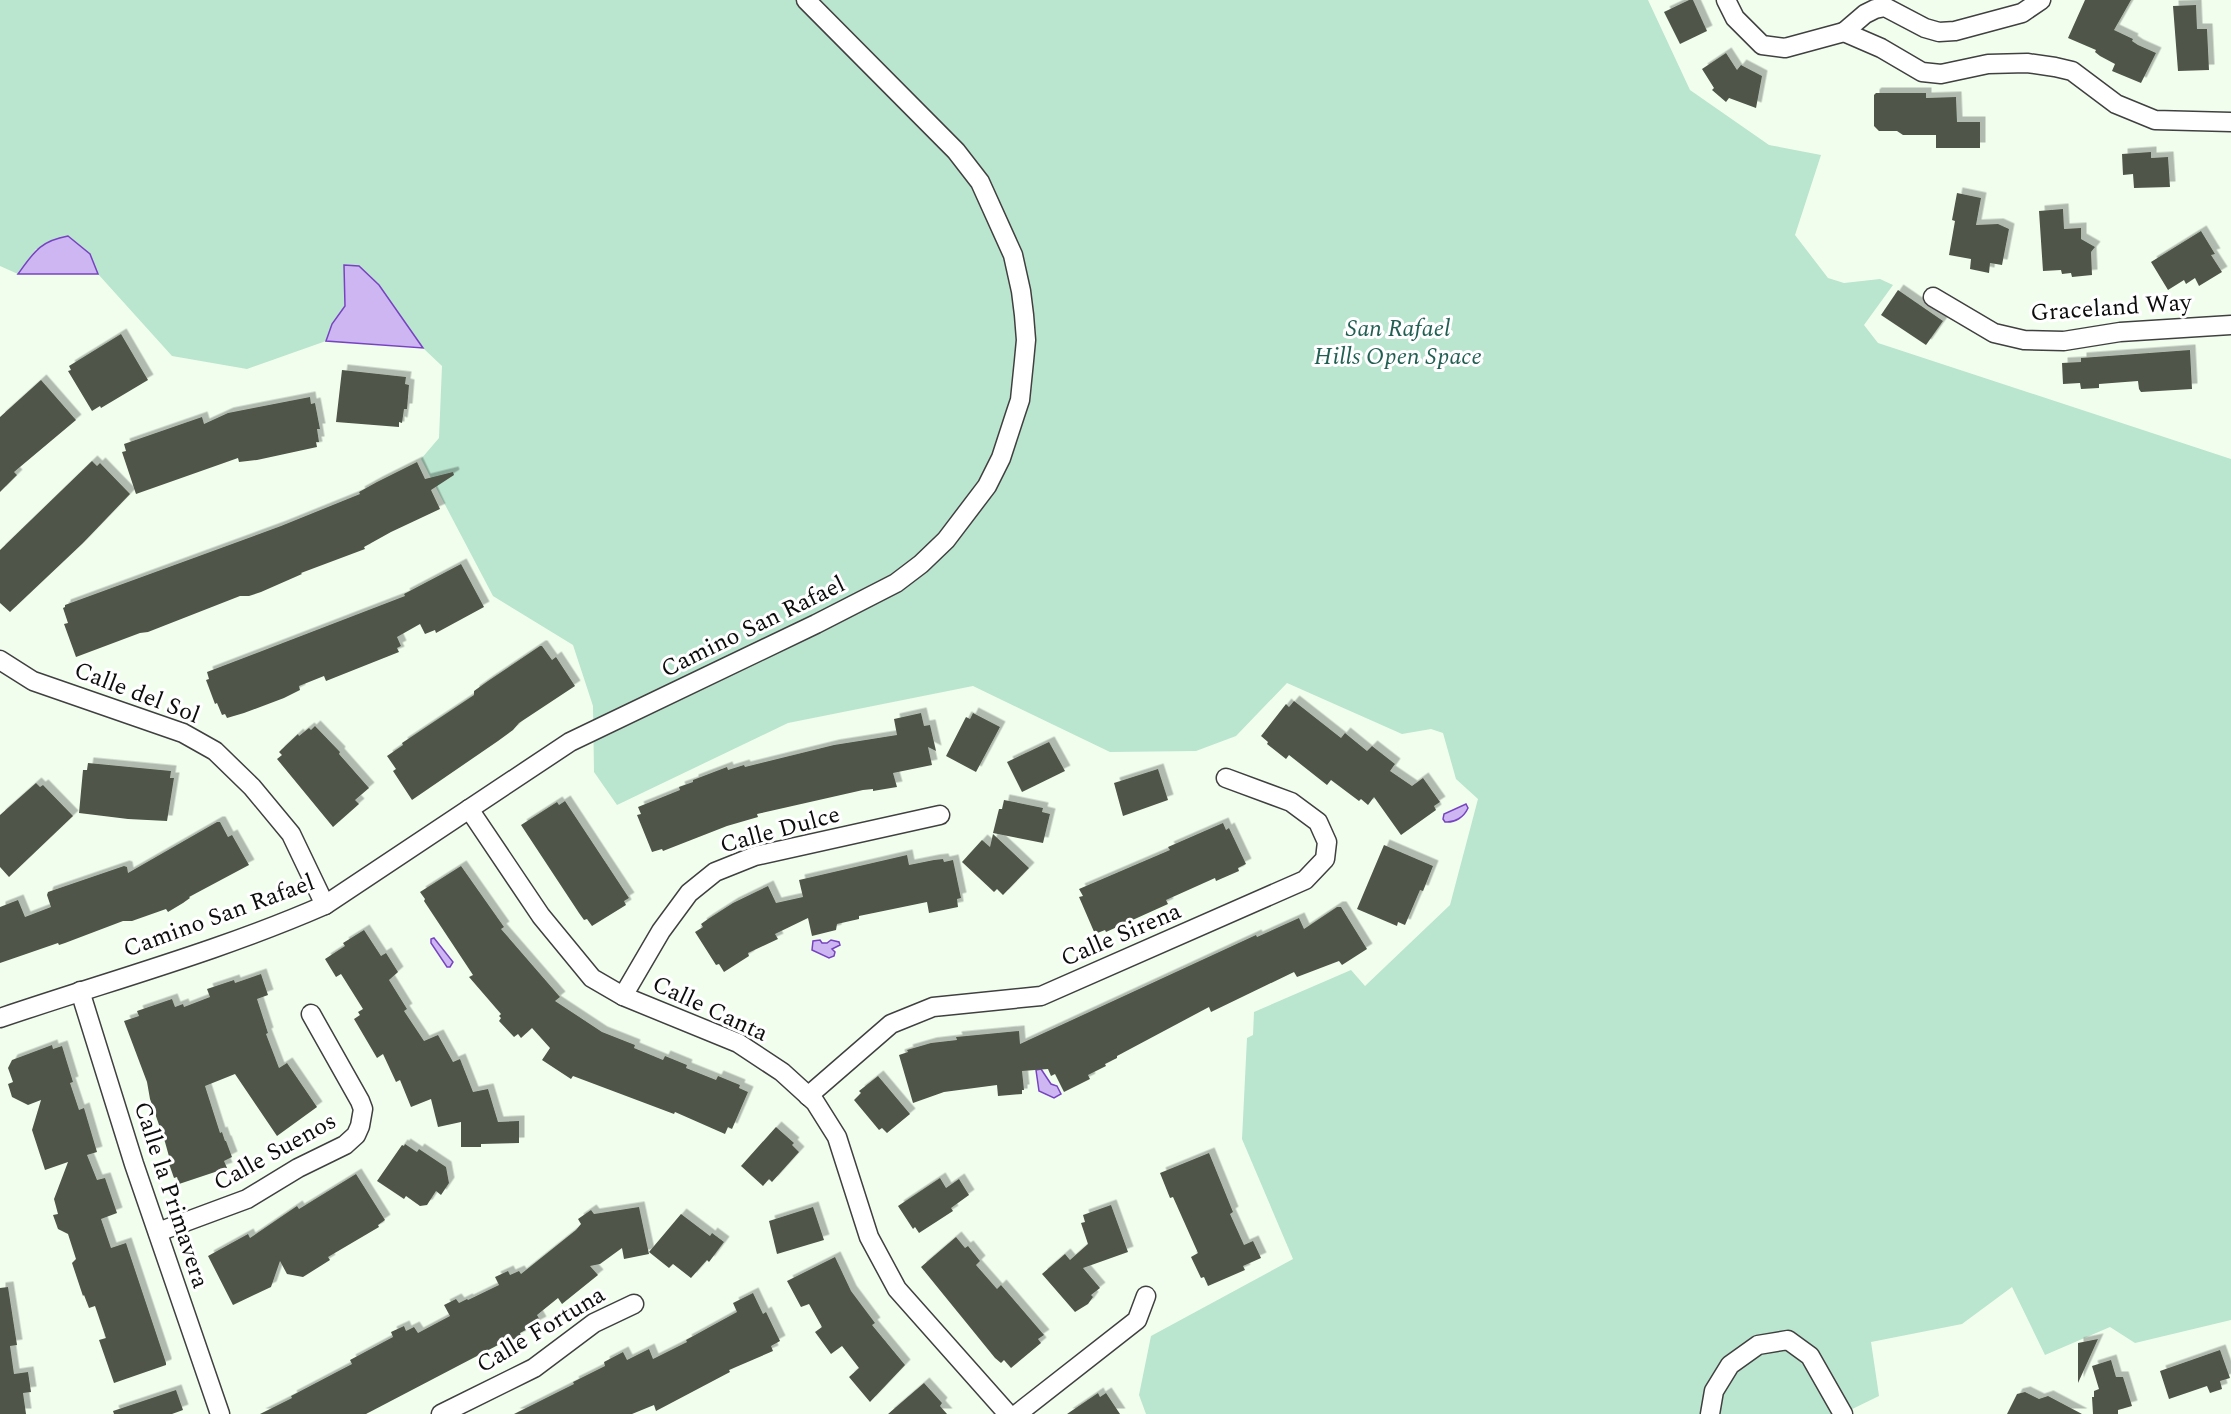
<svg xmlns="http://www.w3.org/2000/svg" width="2231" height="1414" viewBox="0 0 2231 1414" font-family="Spectral,serif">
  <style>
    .green { fill: #bae5cf }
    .water { fill: #cdb6f1; stroke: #7843c2; stroke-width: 1.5 }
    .building { fill: #50544a; filter: url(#shadow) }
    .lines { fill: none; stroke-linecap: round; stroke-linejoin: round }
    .minor-casing { stroke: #404040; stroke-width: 21 }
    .minor { stroke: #fff; stroke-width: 18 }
    .labels { text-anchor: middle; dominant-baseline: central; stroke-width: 6; stroke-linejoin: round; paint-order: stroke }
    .street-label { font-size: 24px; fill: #0d0d0d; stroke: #fff }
    .park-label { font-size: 24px; font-style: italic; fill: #225f53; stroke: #fff }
  </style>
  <defs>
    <filter id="shadow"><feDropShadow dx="5.5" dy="-5.5" stdDeviation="0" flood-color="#0004"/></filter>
  </defs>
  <rect width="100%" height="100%" fill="#f1feee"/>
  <!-- green -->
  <path class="green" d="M0,0h1648l42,90 79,55 52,10 -26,80 33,43 16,5 36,-4 13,6 -29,40 14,18 353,116v861l-96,23 -25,-16 -65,28 -33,-68 -50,37 -91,18 8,54 -37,18h-696l-7,-19 12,-59 142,-77 -51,-120 5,-101 6,-3 1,-23 97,-42 14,16 85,-81 28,-106 -22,-20 -13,-46 -12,-4 -29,5 -115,-51 -51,53 -40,15 -86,1 -137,-66 -185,37 -171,82 -23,-33 -1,-66 -20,-61 -80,-49 -72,-137 18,-21 3,-72 -19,-18 -44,-63 -20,-19 -15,-1 1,41 -13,18 -6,17 -79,28 -75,-13 -74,-82 -8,-20 -54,-5 -18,25 -18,-8z"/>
  <!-- water -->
  <g class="water">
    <path d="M68,236l22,18 8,20h-80c16,-22 22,-33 50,-38z"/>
    <path d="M344,265l15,1 20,19 44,63 -97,-7 6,-17 13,-18z"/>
    <path d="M1466,804l2,4c-4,9 -13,15 -23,14l-2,-3 1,-5z"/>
    <path d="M434,938l19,24 -3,5h-3l-16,-24v-4z"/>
    <path d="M820,940l2,3h5l4,-3 8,2 1,3 -8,4 3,3 -1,4 -5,2 -17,-8 1,-9z"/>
    <path d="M1041,1069l10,15 6,2 4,8 -7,4 -15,-7 -3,-21z"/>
  </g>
  <!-- building -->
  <g class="building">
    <path d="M1689,0h4l14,31 -27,13 -16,-32z"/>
    <path d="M2085,0h46l-17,30 19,9 -1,2 6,4 18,8 -15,30 -29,-12 3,-7 -15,-8 -5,-4 1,-2 -28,-12z"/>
    <path d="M2196,5l1,24h10l2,41 -31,1 -5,-65z"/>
    <path d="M1726,53l11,17 4,-5 21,11 -6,32 -27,-10 -3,4 -14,-12 2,-2 -12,-19z"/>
    <path d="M1876,93h50v5l30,-1 1,25h23v26h-44v-13h-33l-6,-4h-18l-5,-5v-31z"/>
    <path d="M2151,152v6l17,-1 2,30 -36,1 -1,-14 -10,1 -1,-21z"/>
    <path d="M1957,193l24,5 -5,27 22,-1 11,5 -7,36 -12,-2 -1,10 -19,-4 1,-10 -22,-4 6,-34 -3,-1z"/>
    <path d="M2063,209l1,20 17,-1v11l14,8 -4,5 1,23 -20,2 -1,-4 -9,1 -1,-4 -18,1 -4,-60z"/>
    <path d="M2201,231l14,23 -4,1 11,17 -23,14 -4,-8 -9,6 -2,-4 -16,10 -17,-28z"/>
    <path d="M1898,290l45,31 -17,24 -45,-30z"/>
    <path d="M121,334l27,46 -47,28 -1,-2 -8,5 -24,-40 3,-1 -2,-4z"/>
    <path d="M2190,350l2,39 -51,3 -2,-3 -1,-8 -39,3v4l-18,1 -1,-6 -17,1 -1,-21 19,-1v-4z"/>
    <path d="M342,370l64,7 -1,7 4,1 -2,24h-3l-2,14 -3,-1v5l-63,-5z"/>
    <path d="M41,380l35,40 -62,52 3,3 -17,17v-75z"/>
    <path d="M310,397l1,7 4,-1 5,26h-3l2,13h-3l1,5 -60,13 -18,2 -1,-4 -102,36 -14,-42 4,-1 -2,-7 78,-27 2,7 24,-11z"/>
    <path d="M92,461l5,5 3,-3 30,31 -47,49 -73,69 -10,-9v-53z"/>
    <path d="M417,462l8,17 28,-7 1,3 -23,15 9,19 -49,23 -27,15 1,2 -64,24 1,1 -41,18 -12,4h-9l-92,36 -8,1 -64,24 -12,-33 4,-1 -5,-15 2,-1v-2l216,-79 79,-32 -1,-2 18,-10z"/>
    <path d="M461,564l23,43 -48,26 -1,-3 -10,4 -5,-10 -23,13 4,9 -4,2 2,4 -73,29 -2,-5 -25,10 1,4 -16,8 -40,15 -17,5 -2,-4 -3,1 -5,-12 -2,1 -9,-24 3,-1 -2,-7 198,-76 -1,-2z"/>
    <path d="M540,646h2l10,14 4,-3 19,29 -56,37 -6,7 -15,11 -86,59 -19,-29 3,-2 -9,-13 16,-11 -1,-2 72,-48v-4l14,-10z"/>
    <path d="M1294,701l47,37 4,-5 22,18 5,-5 23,18 -5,7 22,15 11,-8 17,24 -6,4 2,4 -35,25 -27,-38 -6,8 -7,-6 -2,2 -28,-21 -4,5 -38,-30 -3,4 -19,-15 1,-2 -7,-6 25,-32 3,3z"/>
    <path d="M921,713l3,13 6,-1 6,26 -8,-4 4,18 -39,8 4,14 -24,4v-2l-10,1 -106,24 1,3 -31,9 -64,25 -1,-2 -10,3 -15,-37 4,-1 -3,-7 42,-17 -1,-3 14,-5v-2l34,-13 1,3 16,-5 1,2 89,-22 63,-10 -3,-16z"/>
    <path d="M973,713l27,14 -24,45 -30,-16 20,-39 4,2z"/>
    <path d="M315,726l25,26 -1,2 30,34 -14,12 4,4 -26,23 -56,-68 5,-4 -3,-3 3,-3 16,-15 1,2 10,-8 2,2z"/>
    <path d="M1049,742l16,29 -43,21 -15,-30z"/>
    <path d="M88,763l83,8 -1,7h4l-7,43 -39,-2 -49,-6 4,-43h4z"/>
    <path d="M1158,769l10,31 -45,16 -9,-33z"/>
    <path d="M36,783l4,4 3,-2 30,31 -64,61 -9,-10v-52z"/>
    <path d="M1004,800l39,8 -1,4 8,2 -7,29 -50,-10 6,-24h3z"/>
    <path d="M565,801l64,97 -5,3 2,4 -34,21 -5,-7 -3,1 -5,-7 -58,-88 36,-23 2,3z"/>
    <path d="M217,822h3l8,15 4,-2 17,30 -60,32 1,1 -7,5 -15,9 -2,-3 -34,12h-9l-58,22 -6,2 -1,-2 -58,20v-56l18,-7 7,17 26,-10 -4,-12 1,-3 76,-26 3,1 1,6z"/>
    <path d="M1223,823l3,7 3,-2 17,36 -8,4 1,3 -23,10 -1,-3 -49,22 2,4 -62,28 -1,-2 -10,4 -16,-37 4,-1 -4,-7 91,-39 -2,-3z"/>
    <path d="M993,834l36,34 -26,27 -6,-6 -3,3 -32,-30 20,-22 8,7z"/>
    <path d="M1384,845l49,21 -10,25 -3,-1 -15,35 -7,-3 -1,4 -40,-17z"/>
    <path d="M907,855l2,10 25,-5 9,-1 1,3 9,-2 8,38 -4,1 1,8 -29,6 -2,-11 -68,14v3l-22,5 -1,6 -24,6 -4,-18 -33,16 3,5 -30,14 1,3 -25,16 -5,-8 -3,1 -21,-33 8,-5 -2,-3 7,-5 25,-16 35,-17 8,17 27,-6 -4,-17z"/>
    <path d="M461,866l43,61 -3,2 59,68 -5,4 47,31 33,13 -1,3 29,12 2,-4 22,9 -1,3 30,12 2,-4 22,9 -1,3 9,4 -16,37 -4,-2 -3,7 -50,-22 -1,2 -101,-38 -2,3 -29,-19 8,-12 -18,-20 -11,10 -3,-4 -4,3 -15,-16 2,-3 -2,-2 2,-2 -32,-37 4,-2 -49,-74 1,-2 -5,-7z"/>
    <path d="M1337,907h4l26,42 -25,16 -3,-4 -42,16 -3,-5 -83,40 -2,-5 -92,49v2l-12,6 1,2 -18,9 2,4 -26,13 -9,-18 -4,2 -3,-7 -26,2 2,19h-2v4l-24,2 -1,-11 -53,7 -31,11 -14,-48 9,-3 -1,-2 24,-7 26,-3 -1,-3 63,-6 1,13 236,-109 1,2 42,-19 5,11z"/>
    <path d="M364,930l17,26 5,-3 12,19 -9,8 18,29 -3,2 20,30 14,-6 15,27 7,-3 13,33 15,-3 10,33 21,-1v22l-38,1v3h-20v-25l-23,5 -7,-28 -20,8 -11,-27 -4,2 -13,-28 -6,4 -23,-39 6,-4 -2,-3 5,-3 -22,-35 -5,3 -11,-18 20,-13 -2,-3z"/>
    <path d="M261,974l7,21 -11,4 11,34 -2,1 13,34 8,-5 30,44 -40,29 -42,-62 -30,12 15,47 2,-1 3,9h1l6,16 -8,4 3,7 -48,16 -2,-7 -3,1 -6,-17 2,-1 -5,-18 -15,-43 -3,-17 -23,-61 15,-5 -2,-5 35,-12 3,8 8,-3 1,3 26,-10 -3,-8 27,-9 1,3z"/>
    <path d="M52,1045l1,4 9,-3 11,36 -3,1 9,27 5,-2 13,44 -10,3 10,25 8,-2 12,35 -16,6 10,29 15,-5 40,120v2l-52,18 -15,-43 7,-2 -11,-32 -6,2 -5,-13 -1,1 -11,-33 4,-4 -8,-25 -10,-5 -5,-14 5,-1 -4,-15 14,-37 -23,8 -13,-40 9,-30 -13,5 -16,-8 -4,-13 5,-2 -5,-14 4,-8z"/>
    <path d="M878,1076l32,38 -23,19 -5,-5 -3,2 -25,-30 7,-7 -2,-2z"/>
    <path d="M776,1127l18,16 -2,2 7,7 -27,30 -3,-3 -6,7 -22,-20z"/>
    <path d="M405,1144l12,8 2,-3 27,18 3,16 -8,12 -5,-4 -9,14 -7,1 -14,-10 -2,3 -27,-18 25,-36 2,1z"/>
    <path d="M1209,1153l24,59 -3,2 14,31 9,-4 8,17 -18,8 2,4 -37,16 -4,-9 -3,1 -10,-21 7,-4 -25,-56 -3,1 -10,-25z"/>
    <path d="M356,1174l29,46 -7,5 1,2 -51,30 2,3 -27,17 -16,-3 -7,-13 -9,26 -38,18 -25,-49 40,-22 2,4 47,-32 2,3z"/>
    <path d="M940,1178l6,10 13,-9 10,16 -18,13 2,3 -34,22 -4,-6 -2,2 -15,-23z"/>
    <path d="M1111,1205l17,47 -45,16 17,20 -9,7 2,2 -5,7 -13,8 -33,-38 23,-20 5,6 18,-16 -7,-21 4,-1 -2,-7z"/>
    <path d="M639,1207l10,47 -25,5 -2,-11 -22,16 -10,2 8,9 -36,29 -4,-6 -21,17 4,7 -21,11 1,3 -20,9 -1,-1 -134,70h-106l32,-16 -1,-2 61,-32 -2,-4 43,-23 -2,-5 13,-6 2,5 8,-4 4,6 32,-17 -6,-11 12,-6 3,4 8,-4 1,1 31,-15 -4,-8 13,-6 2,4 9,-4 2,3 55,-44 5,-6 -3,-5 13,-9 3,4z"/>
    <path d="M813,1207l11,33 -47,14 -8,-33z"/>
    <path d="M681,1214l29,22 2,-3 12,9 -15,20 -2,-2 -16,18 -18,-14 -4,4 -20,-16z"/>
    <path d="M956,1237l9,11 3,-2 12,15 -4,4 21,24 4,-4 43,50 -6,4 3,4 -30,25 -7,-8 -3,3 -6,-5 -74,-91z"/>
    <path d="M835,1257l16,34 24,32 -3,2 33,40 -35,37 -21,-25 10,-9 -17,-22 -11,8 -16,-22 7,-5 -13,-23 -8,3 -14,-26z"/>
    <path d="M8,1287l9,58 -7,1 4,28 14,-2 3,20 -8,1 3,21h-26v-126z"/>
    <path d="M753,1293l10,21 3,-2 14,29 -9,5 2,5 -44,19 1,2 -74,39 -2,-6 -22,9h-118l60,-30 -1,-2 32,-16 -1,-4 19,-10 4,8 22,-11 4,10 34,-17 -1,-2 51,-28 -4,-9z"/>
    <path d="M2098,1339l-20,44v-40z"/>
    <path d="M2220,1350l10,28 -10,3 2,8 -12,4 -3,-7 -38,13 -9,-28z"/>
    <path d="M2111,1360l5,17h7l9,29 -14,4v4h-25l-1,-17h2v-6l5,-2 -7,-23z"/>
    <path d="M924,1383l18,20 -2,3 7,8h-59z"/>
    <path d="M176,1390l7,20 -11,4h-58l-1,-3z"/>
    <path d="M2025,1392l14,7 9,-3 34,18h-75l10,-20z"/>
    <path d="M1098,1393l2,4 6,-4 14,21h-53z"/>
  </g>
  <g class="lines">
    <defs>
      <g id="minor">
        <path d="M1726,0l9,18 27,27 23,3 59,-16 37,16 41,24 19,2 47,-10 39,-1 28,4 17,4 44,33 39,16 76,2"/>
        <path d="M1844,32l21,-18 10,-5 10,-2 40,21 14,4 16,-1 67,-18 19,-13"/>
        <path d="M1933,297l61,36 30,7 40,1 56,-9 111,-7"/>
        <path d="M0,660l33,21 150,52 32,18 37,36 39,47 34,71"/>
        <path d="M469,809l72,107 51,62 31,18 115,47 44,29 33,30 22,35 32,100 28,52 111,125"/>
        <path d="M80,991l54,173 86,250"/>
        <path d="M623,996l38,-65 28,-38 26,-21 40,-16 185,-41"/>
        <path d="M0,1018c109,-37 220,-67 325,-113l245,-163 246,-118 80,-41 25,-19 25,-24 41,-54 14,-28 14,-43 5,-15 4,-39 2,-21 -2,-25 -3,-24 -8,-36 -33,-73 -24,-31 -150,-151"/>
        <path d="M808,1096l83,-72 42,-17 108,-11 264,-116 20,-21 2,-17 -9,-20 -27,-20 -65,-24"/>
        <path d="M158,1232l89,-33 51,-31 47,-23 11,-10 4,-9 3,-17 -3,-8 -49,-87"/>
        <path d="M441,1414l93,-46 60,-45 40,-19"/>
        <path d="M1017,1414l120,-94 9,-24"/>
        <path d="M1710,1414l4,-23 16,-26 28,-20 30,-5 22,16 33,58"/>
      </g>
    </defs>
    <!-- minor casing -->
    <use href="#minor" class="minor-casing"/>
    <!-- minor -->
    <use href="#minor" class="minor"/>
  </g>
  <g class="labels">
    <!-- street labels -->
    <g class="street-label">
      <text transform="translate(2111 308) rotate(-4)">Graceland Way</text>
      <text transform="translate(753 627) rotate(-26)">Camino San Rafael</text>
      <text transform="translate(137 693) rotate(21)">Calle del Sol</text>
      <text transform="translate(780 830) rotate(-15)">Calle Dulce</text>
      <text transform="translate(219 916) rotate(-20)">Camino San Rafael</text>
      <text transform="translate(1121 935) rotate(-23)">Calle Sirena</text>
      <text transform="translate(710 1009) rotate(25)">Calle Canta</text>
      <text transform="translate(275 1152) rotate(-29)">Calle Suenos</text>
      <text transform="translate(171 1195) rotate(72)">Calle la Primavera</text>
      <text transform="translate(541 1330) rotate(-31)">Calle Fortuna</text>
    </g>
    <!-- park labels -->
    <g class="park-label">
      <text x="1398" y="329">San Rafael<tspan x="1398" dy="28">Hills Open Space</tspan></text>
    </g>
  </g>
</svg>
